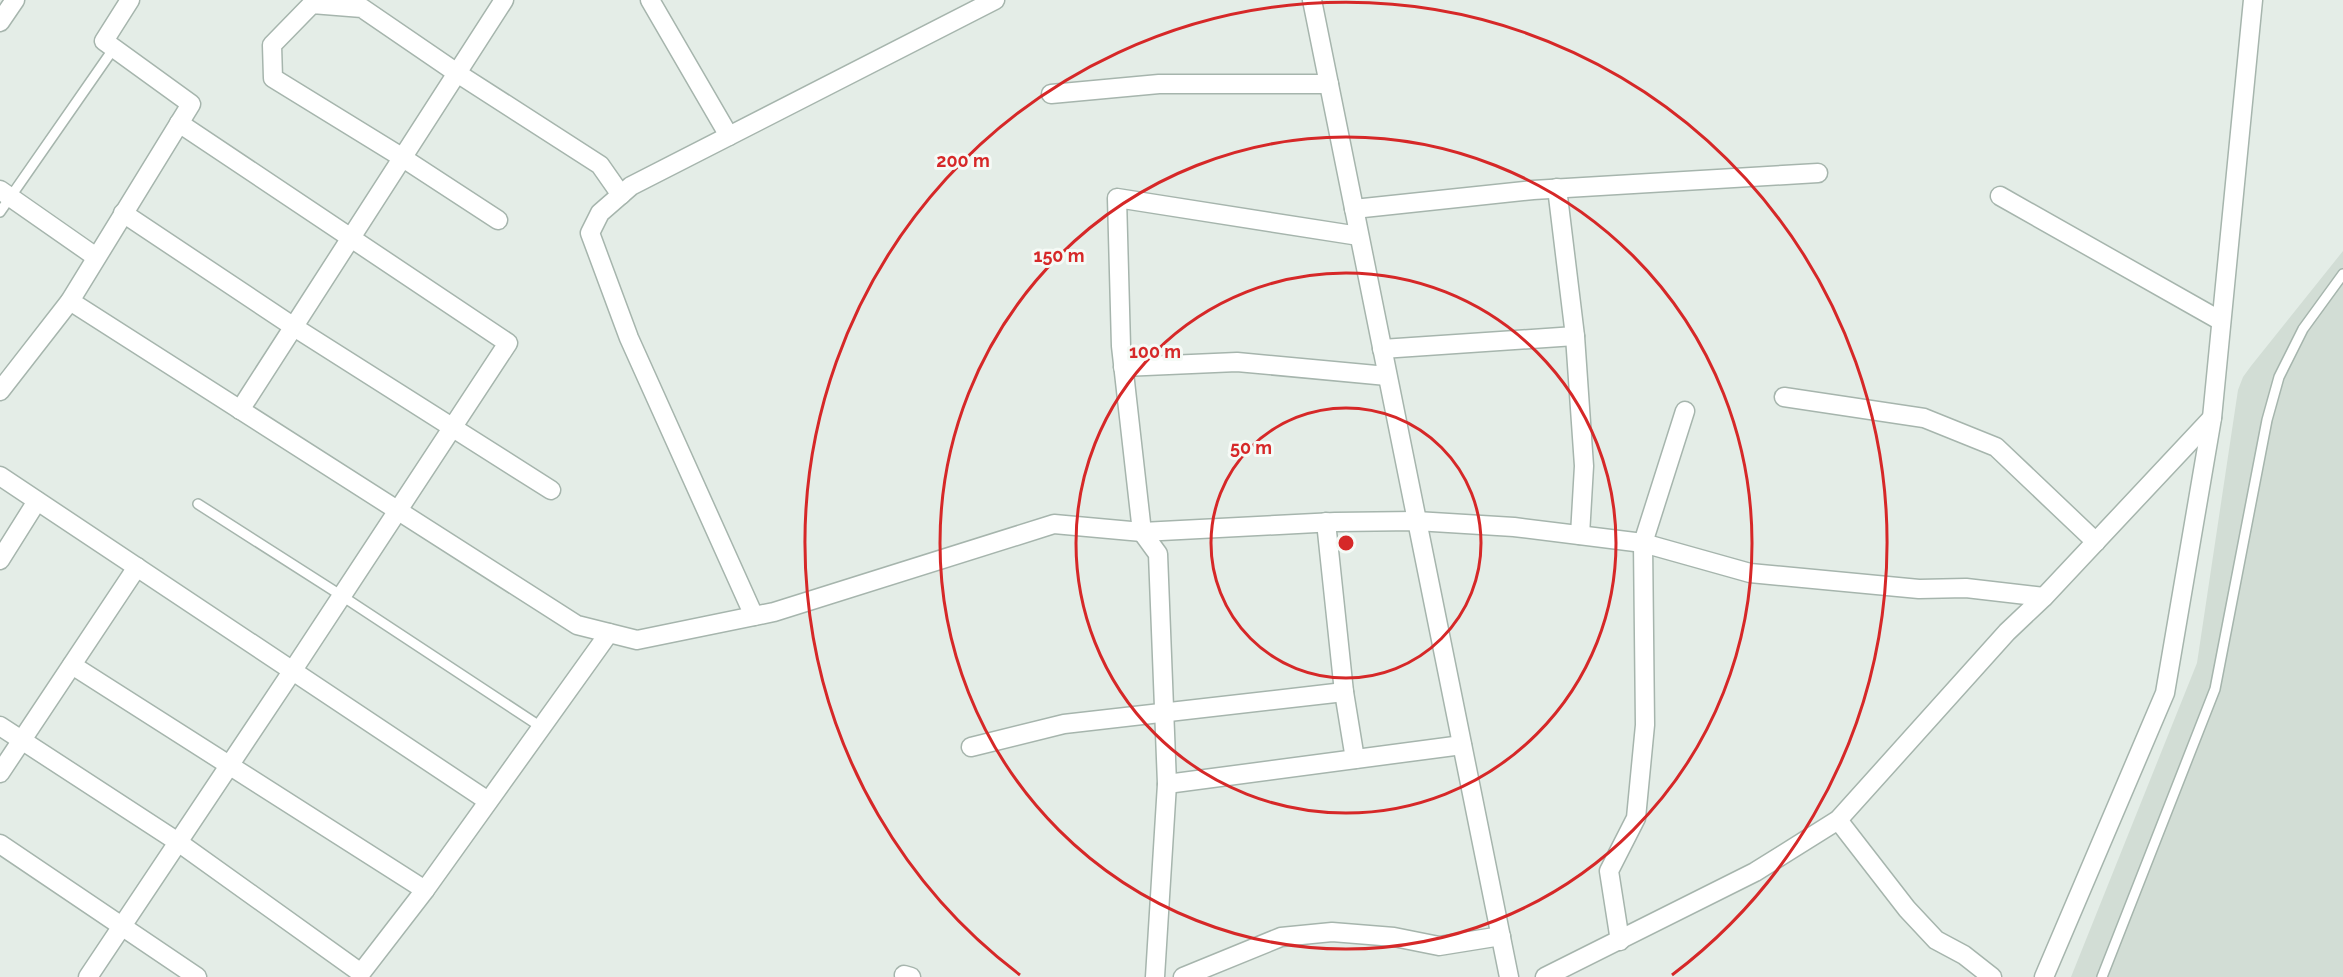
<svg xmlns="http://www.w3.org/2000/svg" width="2343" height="977" viewBox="0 0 2343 977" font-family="Raleway,sans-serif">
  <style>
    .built { fill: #d2ddd5 }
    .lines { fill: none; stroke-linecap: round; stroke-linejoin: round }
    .lane-casing { stroke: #a6b5ad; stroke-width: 12 }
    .street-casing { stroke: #a6b5ad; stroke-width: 21 }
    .lane { stroke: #fff; stroke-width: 9 }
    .street { stroke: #fff; stroke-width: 18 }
    .ring { fill: none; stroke: #d62828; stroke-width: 3 }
    .centre { fill: #d62828; stroke: #f5faf6; stroke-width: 3 }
    .ring-label { font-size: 18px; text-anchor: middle; font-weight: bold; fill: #d62828; stroke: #f5faf6; stroke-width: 6; stroke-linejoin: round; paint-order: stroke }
  </style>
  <rect width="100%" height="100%" fill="#e4ede7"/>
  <!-- built -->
  <path class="built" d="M2343,251v726h-272l126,-314 41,-273 5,-13 8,-11z"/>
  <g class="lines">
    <defs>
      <g id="lane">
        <path d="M0,212l114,-164"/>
        <path d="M198,504l144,92 199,131"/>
        <path d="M2102,977l113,-288 52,-269 12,-43 24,-48 40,-55"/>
      </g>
      <g id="street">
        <path d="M650,0l79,136"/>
        <path d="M1312,0l197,977"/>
        <path d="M0,22l15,-22"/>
        <path d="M1051,94l108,-10h170"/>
        <path d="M1557,188l18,148 9,130 -4,69"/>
        <path d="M0,190l96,67"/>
        <path d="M2000,196l221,125"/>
        <path d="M1354,209l179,-19 285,-17"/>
        <path d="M123,213l171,114 257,163"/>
        <path d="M498,220l-95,-62 -130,-80 -1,-33 40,-41 50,4 95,65 143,92 21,30"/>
        <path d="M70,301l507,324 60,15 137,-28 280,-88 88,8 193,-10 81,-1 98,6 129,16 107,30 169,16 47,-1 78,9"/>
        <path d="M1382,349l193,-13"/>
        <path d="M1123,367l114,-5 150,14"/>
        <path d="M0,391l70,-90 121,-197 -87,-63 26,-41"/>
        <path d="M1784,397l140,21 72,29 100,95"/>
        <path d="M240,410l264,-410"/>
        <path d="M0,476l488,325"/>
        <path d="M1326,522l18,170 11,67"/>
        <path d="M0,560l37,-59"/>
        <path d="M754,616l-125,-278 -39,-105 10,-20 31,-27 364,-186"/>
        <path d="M72,665l353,225"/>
        <path d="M0,726l178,116 183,131 64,-83 184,-257"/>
        <path d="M971,747l93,-23 280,-32"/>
        <path d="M0,773l137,-206"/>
        <path d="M1167,784l295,-39"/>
        <path d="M1838,820l69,89 29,31 28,15 28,22"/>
        <path d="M0,844l197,133"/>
        <path d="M1620,941l-11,-70 27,-53 9,-93 -2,-182 42,-132"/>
        <path d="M904,975l7,2"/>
        <path d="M88,977l205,-307 215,-327 -329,-220"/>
        <path d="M1155,977l12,-193 -9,-230 -16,-22 -21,-186 -4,-148 242,38"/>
        <path d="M1183,977l98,-40 51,-5 62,5 45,9 62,-10"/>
        <path d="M1545,977l210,-105 83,-52 169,-188 37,-35 168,-179"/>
        <path d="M2044,977l121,-284 47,-275 41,-418"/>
      </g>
    </defs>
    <!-- lane casing -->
    <use href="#lane" class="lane-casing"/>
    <!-- street casing -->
    <use href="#street" class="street-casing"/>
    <!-- lane -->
    <use href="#lane" class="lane"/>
    <!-- street -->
    <use href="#street" class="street"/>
  </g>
  <!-- distance rings -->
  <g class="ring">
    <circle cx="1346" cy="543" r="135"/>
    <circle cx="1346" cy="543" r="270"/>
    <circle cx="1346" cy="543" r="406"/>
    <path d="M1020 975A541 541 0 1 1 1672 975"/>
  </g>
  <circle cx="1346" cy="543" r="9" class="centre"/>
  <g class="ring-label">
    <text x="963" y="167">200 m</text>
    <text x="1059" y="262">150 m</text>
    <text x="1155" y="358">100 m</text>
    <text x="1251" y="454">50 m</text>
  </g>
</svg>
